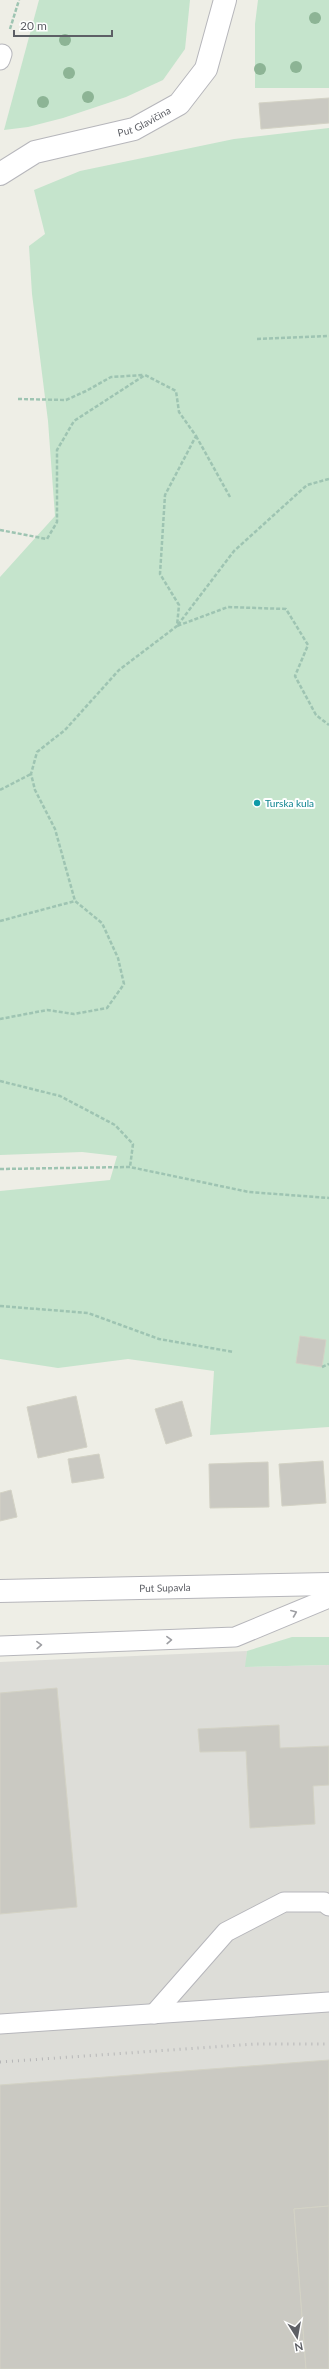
<svg xmlns="http://www.w3.org/2000/svg" width="329" height="2369" viewBox="0 0 329 2369" font-family="Lato,sans-serif">
  <style>
    .industrial { fill: #ddddd8 }
    .green { fill: #c5e4cc }
    .building { fill: #cac9c2; stroke: #d3d2c5 }
    .lines { fill: none; stroke-linecap: round; stroke-linejoin: round }
    .lane-casing { stroke: #b6b6bb; stroke-width: 21 }
    .street-casing { stroke: #b6b6bb; stroke-width: 24 }
    .path { stroke: #9ec4b2; stroke-width: 2.5; stroke-dasharray: 4 2; stroke-linecap: butt }
    .lane { stroke: #fff; stroke-width: 19 }
    .street { stroke: #fff; stroke-width: 22 }
    .rail { stroke: #b6b6b7; stroke-width: 3; stroke-dasharray: 1 5; stroke-linecap: butt }
    .tree { fill: #8db495 }
    .oneway { stroke: #9e9fa3 }
    .culture-dot { fill: #0f9aa8; stroke: #fff; stroke-width: 1.5 }
    .labels { text-anchor: middle; dominant-baseline: central; stroke-width: 4; stroke-linejoin: round; paint-order: stroke }
    .street-label { font-size: 10px; fill: #5d5f65; stroke: #fff }
    .culture-label { font-size: 10px; fill: #0d838f; stroke: #fff; text-anchor: start }
  </style>
  <rect width="100%" height="100%" fill="#eeeee6"/>
  <!-- industrial -->
  <path class="industrial" d="M247,1651l-1,16 83,-2v704h-329v-707z"/>
  <!-- green -->
  <g class="green">
    <path d="M39,0h151l-5,49 -22,31 -37,17 -63,21 -35,9 -24,3z"/>
    <path d="M258,0h71v88h-74v-64z"/>
    <path d="M329,128v1299l-119,8 4,-64 -86,-12 -70,9 -58,-9v-168l110,-11 7,-24 -35,-4 -82,3v-578l55,-61 -7,-95 -16,-127 -3,-48 16,-12 -11,-44 46,-19 154,-32z"/>
    <path d="M292,1637h37v28l-84,2 2,-16z"/>
  </g>
  <!-- building -->
  <g class="building">
    <path d="M329,98v25l-68,6 -2,-26z"/>
    <path d="M300,1336l26,4 -4,27 -26,-4z"/>
    <path d="M76,1396l11,51 -49,11 -11,-51z"/>
    <path d="M182,1401l10,35 -26,8 -11,-35z"/>
    <path d="M99,1454l5,24 -32,5 -4,-24z"/>
    <path d="M323,1461l3,42 -44,3 -3,-42z"/>
    <path d="M268,1462l1,45 -59,1 -1,-44z"/>
    <path d="M11,1490l6,27 -17,4v-28z"/>
    <path d="M57,1688l20,219 -77,7v-221z"/>
    <path d="M279,1725l1,23 49,-2v39l-16,1 2,38 -65,4 -4,-77 -46,1 -2,-23z"/>
    <path d="M329,2060v146l-35,3 12,160h-306v-284z"/>
    <path d="M329,2206v163h-23l-12,-160z"/>
  </g>
  <g class="lines">
    <defs>
      <g id="lane">
        <path d="M0,60l2,-6"/>
        <path d="M0,1646l235,-9 94,-39"/>
        <path d="M154,2014l72,-82 58,-30h40l5,4"/>
        <path d="M0,2024l329,-22"/>
      </g>
      <g id="street">
        <path id="s1" d="M0,174l35,-22 99,-23 45,-25 27,-35 19,-69"/>
        <path id="s2" d="M0,1591l329,-7"/>
      </g>
    </defs>
    <!-- lane casing -->
    <use href="#lane" class="lane-casing"/>
    <!-- street casing -->
    <use href="#street" class="street-casing"/>
    <!-- path -->
    <g class="path">
      <path d="M10,29l9,-29"/>
      <path d="M257,339l72,-3"/>
      <path d="M18,399l48,1 20,-9 25,-14 33,-2"/>
      <path d="M196,436l34,61"/>
      <path d="M329,479l-22,6 -73,66 -57,75 51,-19 58,2 22,36 -13,31 21,39 13,10"/>
      <path d="M0,530l47,9 10,-17v-72l17,-29 71,-46 31,16 3,21 17,24 -31,59 -5,79 19,31 -2,21 -58,44 -54,60 -28,22 -6,22 4,16 20,39 20,72"/>
      <path d="M0,790l31,-16"/>
      <path d="M0,921l75,-20 27,22 16,35 6,26 -17,24 -33,6 -27,-4 -47,9"/>
      <path d="M0,1081l60,15 55,29 18,19 -3,23"/>
      <path d="M0,1169l130,-2 119,25 80,6"/>
      <path d="M0,1306l88,7 71,26 75,13"/>
      <path d="M322,1367l7,-3"/>
    </g>
    <!-- lane -->
    <use href="#lane" class="lane"/>
    <!-- street -->
    <use href="#street" class="street"/>
    <!-- rail -->
    <path class="rail" d="M0,2062l255,-18h74"/>
  </g>
  <!-- trees -->
  <g class="tree">
    <circle cx="315" cy="18" r="6"/>
    <circle cx="65" cy="40" r="6"/>
    <circle cx="296" cy="67" r="6"/>
    <circle cx="260" cy="69" r="6"/>
    <circle cx="69" cy="73" r="6"/>
    <circle cx="88" cy="97" r="6"/>
    <circle cx="43" cy="102" r="6"/>
  </g>
  <!-- one-way arrows -->
  <defs><path id="oneway-chevron" d="M-2-3.5L2.5 0L-2 3.5" fill="none" stroke-width="1.6" stroke-linecap="round" stroke-linejoin="round"/></defs>
  <g class="oneway">
    <use href="#oneway-chevron" transform="translate(294 1613) rotate(-22)"/>
    <use href="#oneway-chevron" transform="translate(169 1640) rotate(-2)"/>
    <use href="#oneway-chevron" transform="translate(39 1645) rotate(-2)"/>
  </g>
  <!-- markers -->
  <circle class="culture-dot" cx="257" cy="803" r="4"/>
  <g class="labels">
    <!-- street labels -->
    <g class="street-label">
      <text stroke="none"><textPath href="#s1" startOffset="155">Put Glavičina</textPath></text>
      <text stroke="none"><textPath href="#s2" startOffset="165">Put Supavla</textPath></text>
    </g>
    <!-- culture labels -->
    <g class="culture-label">
      <text x="265" y="803">Turska kula</text>
    </g>
  </g>
  <!-- north arrow -->
  <g transform="translate(297 2337) rotate(169)" stroke="#ffffff" stroke-width="3" paint-order="stroke">
  <path d="M0-3L7 15L0 10L-7 15Z" fill="#5d5f65"/>
  <text y="-6" font-size="11" font-weight="bold" text-anchor="middle" fill="#5d5f65">N</text>
  </g>
  <!-- scale -->
  <path d="M14 30v6h98v-6" fill="none" stroke="#5d5f65" stroke-width="2"/>
  <text x="20" y="30" font-size="12" fill="#5d5f65" stroke="#ffffff" stroke-width="3" paint-order="stroke">20 m</text>
</svg>
